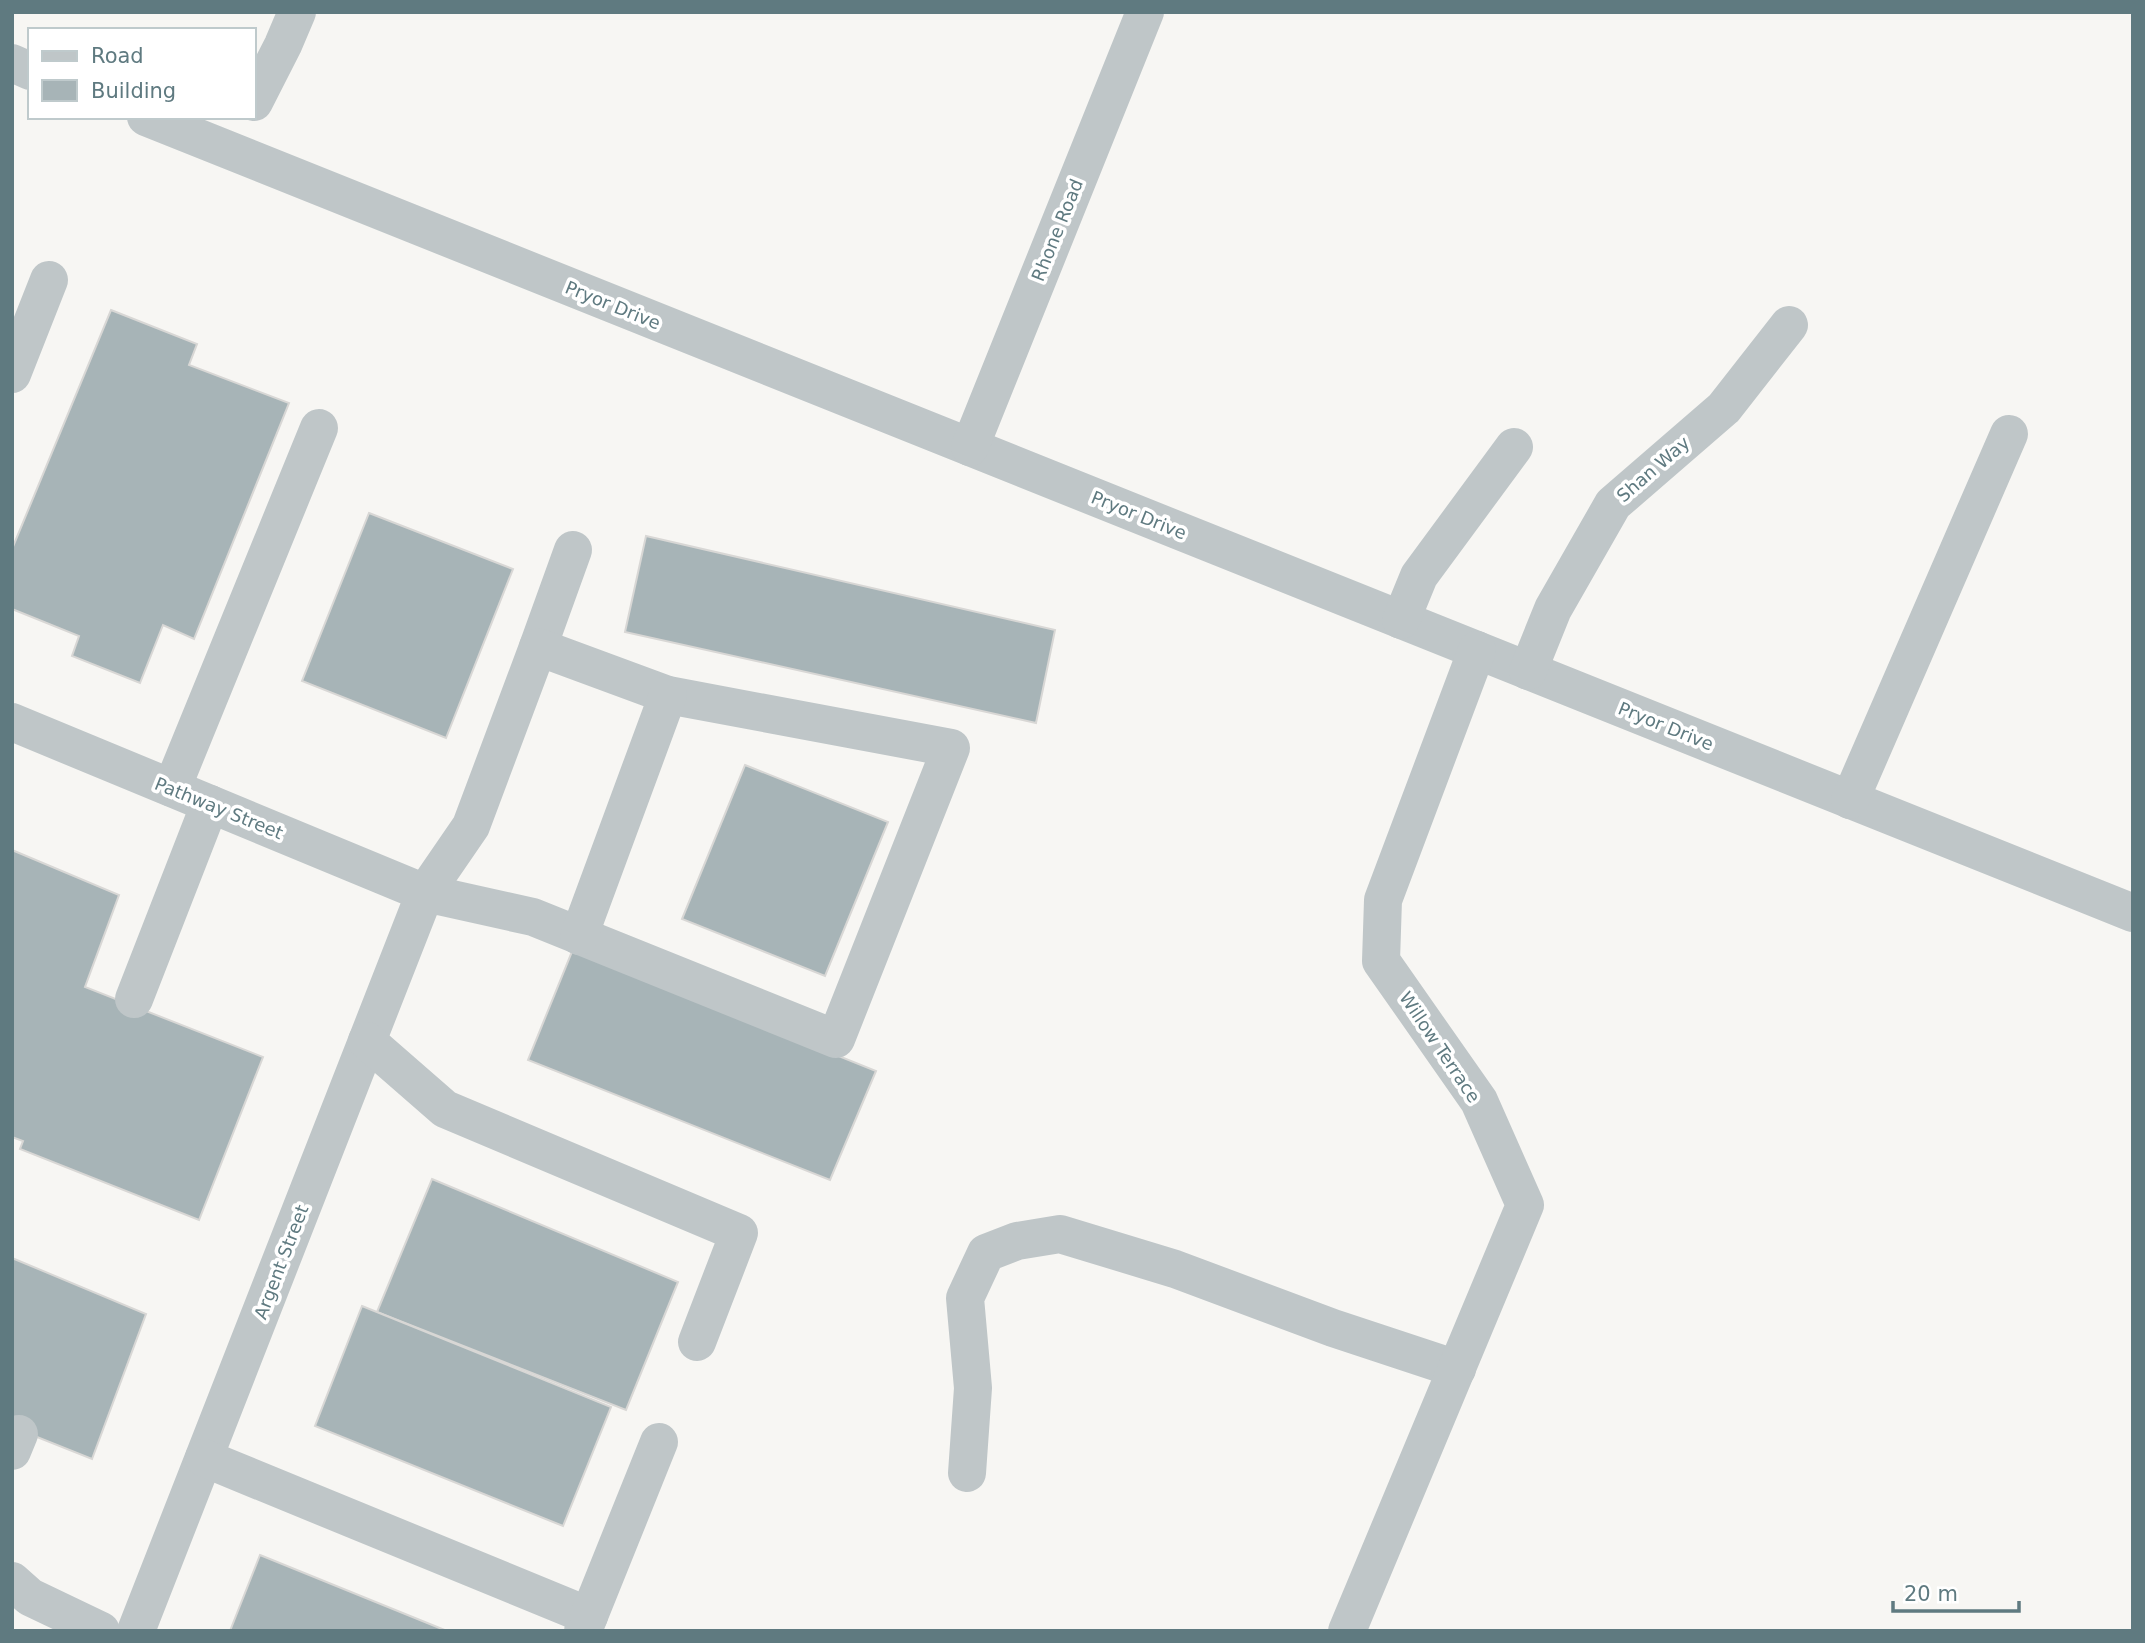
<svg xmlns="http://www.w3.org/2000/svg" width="2145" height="1643" viewBox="0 0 2145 1643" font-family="'DejaVu Sans',sans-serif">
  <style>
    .building { fill: #a7b4b7; stroke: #d8d7d5; stroke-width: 2 }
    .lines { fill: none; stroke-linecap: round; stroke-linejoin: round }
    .minor { stroke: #bfc6c8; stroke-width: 38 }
    .labels { text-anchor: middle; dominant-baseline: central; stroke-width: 7; stroke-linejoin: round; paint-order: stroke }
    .street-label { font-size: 18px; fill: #5f7a80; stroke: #fff }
  </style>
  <rect width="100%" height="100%" fill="#f7f6f3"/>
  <!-- building -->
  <g class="building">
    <path d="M111,310l86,34 -8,21 100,38 -95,236 -31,-14 -23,58 -68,-27 7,-20 -67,-27v-60z"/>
    <path d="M369,513l144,56 -67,169 -144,-57z"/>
    <path d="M646,536l409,94 -19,93 -411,-91z"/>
    <path d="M745,765l143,57 -63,154 -143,-57z"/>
    <path d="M12,850l107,45 -34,92 178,70 -64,163 -179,-71 3,-8 -11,-4z"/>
    <path d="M573,949l303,122 -46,109 -302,-120z"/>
    <path d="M432,1179l246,103 -52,128 -249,-98z"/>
    <path d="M12,1258l134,56 -54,145 -80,-32z"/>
    <path d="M362,1306l249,101 -48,119 -248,-100z"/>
    <path d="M260,1555l187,76h-217z"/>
  </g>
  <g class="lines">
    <!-- minor -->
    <g class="minor">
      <path d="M12,63l18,8"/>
      <path d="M254,102l29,-57 14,-33"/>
      <path d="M146,117l1987,796"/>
      <path d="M12,374l37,-94"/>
      <path d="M970,447l175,-435"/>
      <path d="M1401,620l18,-44 95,-129"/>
      <path d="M538,647l35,-97"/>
      <path d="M1528,671l25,-62 60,-105 111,-96 65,-83"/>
      <path d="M12,722l413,171 108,24 303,122 115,-291 -283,-53 -130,-48 -67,179 -46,67 -289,738"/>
      <path d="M172,788l147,-360"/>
      <path d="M1850,800l159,-366"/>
      <path d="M579,936l89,-241"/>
      <path d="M134,999l76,-195"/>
      <path d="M367,1041l78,68 294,124 -42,109"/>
      <path d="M12,1451l7,-17"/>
      <path d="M204,1458l385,158 -6,15"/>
      <path d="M967,1473l6,-85 -8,-90 21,-45 31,-12 43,-7 115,35 158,59 124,41"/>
      <path d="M12,1581l18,16 71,34"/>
      <path d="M589,1616l70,-174"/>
      <path d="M1347,1631l178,-426 -46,-104 -98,-140 2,-61 94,-250"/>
    </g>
  </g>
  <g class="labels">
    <!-- street labels -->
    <g class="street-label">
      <text transform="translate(1057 230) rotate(-68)">Rhone Road</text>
      <text transform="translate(613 305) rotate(22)">Pryor Drive</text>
      <text transform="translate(1653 469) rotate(-41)">Shan Way</text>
      <text transform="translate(1139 515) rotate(22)">Pryor Drive</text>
      <text transform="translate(1666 726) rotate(22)">Pryor Drive</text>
      <text transform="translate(219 808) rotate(22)">Pathway Street</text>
      <text transform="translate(1440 1047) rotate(56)">Willow Terrace</text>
      <text transform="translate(281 1262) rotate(-69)">Argent Street</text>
    </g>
  </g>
  <!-- border -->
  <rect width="2145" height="1643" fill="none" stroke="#5f7a80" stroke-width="28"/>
  <!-- legend -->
  <rect x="28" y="28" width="228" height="91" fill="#ffffff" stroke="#bfcacc" stroke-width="2"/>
  <rect x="42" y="51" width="35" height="10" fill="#bfc6c8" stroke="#bfcacc" stroke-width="2"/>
  <text x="91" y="63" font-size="21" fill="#5f7a80">Road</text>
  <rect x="42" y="80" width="35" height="21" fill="#a7b4b7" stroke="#bfcacc" stroke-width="2"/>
  <text x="91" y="98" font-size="21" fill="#5f7a80">Building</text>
  <!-- scale -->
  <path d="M1893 1601v10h126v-10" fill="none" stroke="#5f7a80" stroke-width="3.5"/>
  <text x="1904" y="1601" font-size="21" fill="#5f7a80" stroke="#ffffff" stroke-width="5" paint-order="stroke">20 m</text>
</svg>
